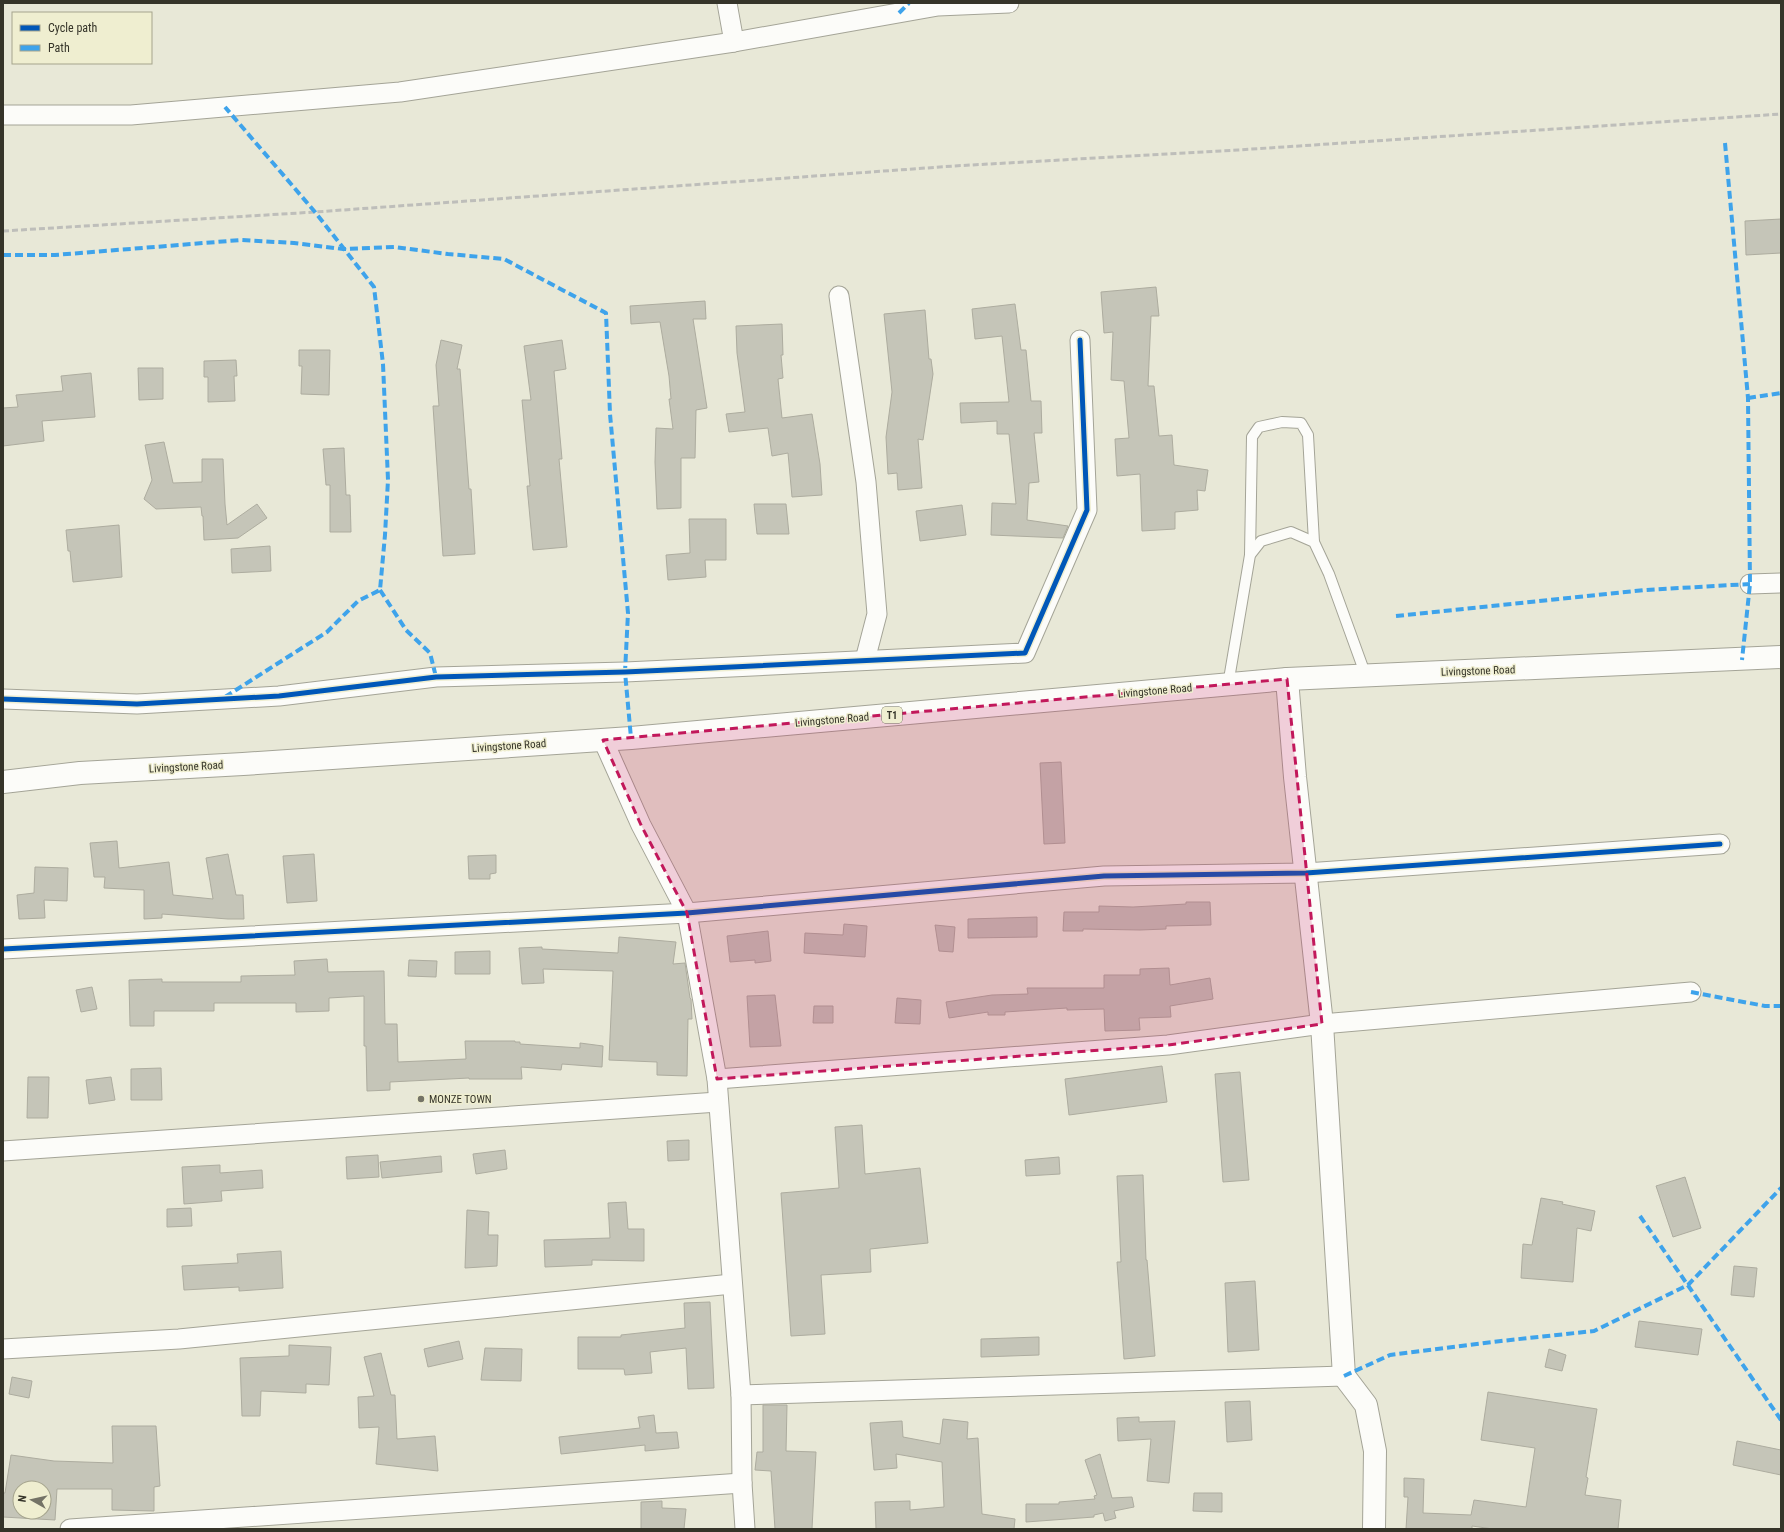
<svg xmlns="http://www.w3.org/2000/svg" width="1784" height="1532" viewBox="0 0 1784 1532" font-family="'Roboto Condensed',sans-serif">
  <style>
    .building { fill: #c5c5b8; stroke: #adac9f; fill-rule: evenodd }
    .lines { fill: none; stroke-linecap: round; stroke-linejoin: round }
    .service-casing { stroke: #a4a497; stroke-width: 12 }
    .minor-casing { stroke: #a4a497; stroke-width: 21 }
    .tertiary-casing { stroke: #a4a497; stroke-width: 24 }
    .trunk-casing { stroke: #a4a497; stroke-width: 24 }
    .service { stroke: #fcfcf9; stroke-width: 10 }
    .minor { stroke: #fcfcf9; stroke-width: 19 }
    .tertiary { stroke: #fcfcf9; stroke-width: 22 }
    .trunk { stroke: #fcfcf9; stroke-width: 22 }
    .rail { stroke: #bebeba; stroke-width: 3; stroke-dasharray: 6 3; stroke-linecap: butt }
    .quiet { stroke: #3ea3eb; stroke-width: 4; stroke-dasharray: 8 4; stroke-linecap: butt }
    .cycleway-casing { stroke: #efeed0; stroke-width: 8 }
    .cycleway { stroke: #0057b8; stroke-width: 5 }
    .marked { fill: #c2185b; fill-opacity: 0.2; stroke: #c2185b; stroke-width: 3; stroke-dasharray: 8 5; stroke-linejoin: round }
    .poi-dot { fill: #747366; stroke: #efeed0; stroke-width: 1.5 }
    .labels { text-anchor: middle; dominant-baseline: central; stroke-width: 3; stroke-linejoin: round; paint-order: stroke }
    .shield { fill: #efeed0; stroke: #6d6c5b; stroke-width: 1 }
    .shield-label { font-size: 10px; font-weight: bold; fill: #353429 }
    .street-label { font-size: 11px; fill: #353429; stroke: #efeed0 }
    .poi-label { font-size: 11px; fill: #353429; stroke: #efeed0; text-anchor: start }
  </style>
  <rect width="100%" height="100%" fill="#e8e8d7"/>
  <!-- building -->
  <g class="building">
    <path d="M1781,219v34l-35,2 -1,-34z"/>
    <path d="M1156,287l3,29h-8l-3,70h6l5,50 13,-1 2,30 34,5 -3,21 -8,-1 1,20 -23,2v17l-33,2 -2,-57 -23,2 -2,-37 14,-1 -5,-57 -13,-1 2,-48 -9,1 -3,-41z"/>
    <path d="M705,301l1,18h-13l14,89 -11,2 -1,48h-14v50l-24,1 -2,-47 1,-34 17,1 -4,-30h2l-2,-23 -9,-54 -29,2 -1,-18z"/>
    <path d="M1015,304l6,46h5l5,51h10l1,32h-8l5,49 -10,1 -2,37 41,6 -5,12 -72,-3 1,-32 24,1 -7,-70h-12v-13l-36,2 -1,-20 49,-1 -7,-66 -27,3 -3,-30z"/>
    <path d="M925,310l4,49h2l2,15 -10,66 -5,-1 4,49 -24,2 -1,-17 -9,1 -2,-37 6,-45 -8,-78z"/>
    <path d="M782,324l1,31h-2l2,23 -5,1 4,39 30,-4 8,50 2,31 -30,2 -4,-44 -16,3 -4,-28 -39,4 -3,-18 19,-2 -8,-59 -1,-27z"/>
    <path d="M441,340l21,5 -5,24h3l9,120h2l4,65 -32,2 -10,-150h6l-3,-41z"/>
    <path d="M562,340l4,29 -12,2 8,88h-3l8,88 -34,3 -6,-64h3l-8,-86h9l-7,-54z"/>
    <path d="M299,350h31l-1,45 -28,-1 1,-28h-3z"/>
    <path d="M236,360l1,16h-3l1,25 -27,1v-25h-4v-16z"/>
    <path d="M138,368h25v31l-24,1z"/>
    <path d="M91,373l4,44 -53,4 2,20 -41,5v-38l15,-1 -2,-12 47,-4 -2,-15z"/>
    <path d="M164,442l9,41 29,-1v-23h21l2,45 2,21 30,-21 10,14 -29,20 -34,2 -1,-24h-1l-1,-9 -45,2 -12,-10 8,-19 -7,-35z"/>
    <path d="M344,448l2,47h4l1,37h-21v-47h-4l-3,-36z"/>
    <path d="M754,504h32l3,30h-32z"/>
    <path d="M962,505l4,30 -46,6 -4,-30z"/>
    <path d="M689,519h37v41h-21l1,17 -38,3 -2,-25 24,-2z"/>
    <path d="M119,525l3,52 -49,5 -3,-31h-2l-2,-21z"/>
    <path d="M270,546l1,25 -39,2 -1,-24z"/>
    <path d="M1061,762l4,81 -21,1 -4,-81z"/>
    <path d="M117,841l2,27 50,-6 4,33 40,4 -7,-41 22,-4 8,41h7l1,24h-16l-66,-5v4l-18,1v-29l-40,-2 1,-11h-11l-4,-34z"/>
    <path d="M314,854l3,47 -30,2 -4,-47z"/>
    <path d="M496,855v18l-6,1v5h-21l-1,-23z"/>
    <path d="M35,867l33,1 -1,33 -23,-1 1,18 -26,1 -2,-24 17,-2z"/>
    <path d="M1186,902h24l1,23 -45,1v3l-26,1 -57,-1v2h-20l1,-19h35v-6l34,1 53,-3z"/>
    <path d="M1037,917v20l-69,1v-19z"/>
    <path d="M844,924l23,2 -2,31 -61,-4 1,-20 38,2z"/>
    <path d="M935,925l20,2 -2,25 -14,-1z"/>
    <path d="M768,931l3,30 -16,2v-3l-25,2 -3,-26z"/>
    <path d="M619,937l57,5 -3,22 12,-1 5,35 1,1 1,20h-4l-1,57 -30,-1v-13l-48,-2 4,-89 -70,-2 1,14 -22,1 -3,-36 23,-1v2l76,4z"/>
    <path d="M490,951v23h-35v-22z"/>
    <path d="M327,959l1,13 56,-1 1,53h12l1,38 68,-3 -1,-18h50v1h5v2l60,4v-5l23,3 -1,21 -40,-3 -1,6 -40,-3 1,12h-53v-1l-79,4v8l-23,1 -1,-45h-2v-50l-35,2v13l-33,1v-9h-82v8h-60v15h-24l-1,-46 33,-1v3h79v-6l54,-1 -1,-14z"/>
    <path d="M409,960l28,1 -1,16 -28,-1z"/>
    <path d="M1169,968l1,17 40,-7 3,21 -43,7 1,11 -32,1 1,12 -35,1 -1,-22 -37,1v-2l-62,4v3h-17v-3l-39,6 -3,-16 46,-7 36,-1 -1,-6h77v-13h36v-6z"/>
    <path d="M92,987l5,22 -16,3 -5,-22z"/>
    <path d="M775,995l6,51 -31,1 -3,-51z"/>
    <path d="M897,998l24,2 -1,24 -25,-1z"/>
    <path d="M814,1006h19v17h-20z"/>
    <path d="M1162,1066l5,36 -98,13 -4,-36z"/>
    <path d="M161,1068l1,32h-31v-31z"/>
    <path d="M1240,1072l9,108 -26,2 -8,-108z"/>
    <path d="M28,1077h21l-1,41h-21z"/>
    <path d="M111,1077l4,23 -26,4 -3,-24z"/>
    <path d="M862,1125l3,49 55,-6 8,75 -58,6 1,23 -50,3 4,59 -34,2 -10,-143 58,-5 -4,-61z"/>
    <path d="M689,1140v20l-21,1 -1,-20z"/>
    <path d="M505,1150l2,19 -31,5 -3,-20z"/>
    <path d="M378,1155l1,22 -32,2 -1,-22z"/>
    <path d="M441,1156l1,16 -60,6 -2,-16z"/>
    <path d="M1059,1157l1,17 -34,2 -1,-16z"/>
    <path d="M220,1165v8l42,-3 1,18 -42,3 1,10 -38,3 -2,-37z"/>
    <path d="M1143,1175l3,85h1l8,96 -31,3 -7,-97h4l-4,-86z"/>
    <path d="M1685,1177l16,51 -28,9 -17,-51z"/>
    <path d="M1541,1198l22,4 -1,2 33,7 -4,20 -14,-3 -4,54 -52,-4 2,-34 9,1z"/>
    <path d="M626,1202l2,27h16v32l-52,-1v5l-47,2 -1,-27 66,-2 -2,-35z"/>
    <path d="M191,1208l1,18 -25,1v-18z"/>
    <path d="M467,1210l22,2 -1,23h10l-1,31 -32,2z"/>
    <path d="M281,1251l2,37 -44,3v-4l-55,3 -2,-24 56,-3 -1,-9z"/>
    <path d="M1734,1266l23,2 -3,29 -23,-2z"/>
    <path d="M1255,1281l4,69 -31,2 -3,-69z"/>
    <path d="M710,1302l4,86 -26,1 -2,-41 -36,4 2,21 -27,2 -1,-6h-46v-32h43v-2l64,-7 -1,-25z"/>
    <path d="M1639,1321l63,8 -4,26 -63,-8z"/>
    <path d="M1039,1337v18l-58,2v-18z"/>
    <path d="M459,1341l4,18 -35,8 -4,-18z"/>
    <path d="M289,1345l42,2 -2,38 -23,-1v9l-45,-2 -1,25h-18l-2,-58 49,-2z"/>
    <path d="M485,1348l37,1 -1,32 -40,-1z"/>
    <path d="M1549,1349l17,6 -4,16 -17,-4z"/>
    <path d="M381,1353l10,42h4l2,44 38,-3 3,35 -62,-7 3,-37 -20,1 -1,-31 16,-1 -10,-39z"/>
    <path d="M12,1377l20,4 -3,17 -20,-4z"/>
    <path d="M1488,1392l109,17 -11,68 2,1 -3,17 36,5 -3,29h-125l-21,-3v3h-66l2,-32h-4v-19l20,1 -1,34 48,2 3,-15 52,7 9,-59 -54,-8z"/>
    <path d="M1250,1401l2,39 -25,2 -2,-40z"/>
    <path d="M763,1405h24l-1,46 30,1 -4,77h-37l-4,-58 -16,-1 2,-18h6z"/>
    <path d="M654,1415l2,18 21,-1 2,16 -34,3v-6l-84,9 -2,-17 81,-9 -2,-11z"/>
    <path d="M1139,1417v5l36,-1 -6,62 -22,-2 4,-42 -33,2 -1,-23z"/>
    <path d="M943,1419l25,3 -1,17 11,-1 4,76 33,5 -1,10h-138l-1,-27 35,-1v9l34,-3 -2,-45 -46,-8 1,14 -23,2 -4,-47 32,-2 1,16 37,7z"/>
    <path d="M112,1426h44l4,60 -6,1v24l-42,-1v-21h-55l-2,31 -52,-3v-24h2l6,-38 43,6 59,2zM20,1488h24v24h-24z"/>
    <path d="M1737,1441l44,9v25l-48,-10z"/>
    <path d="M1100,1454l12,44 20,-1 2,10 -20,4 2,7 -11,3 -2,-8 -9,2v2l-68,5v-18h33v-2l36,-3 -1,-3 3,-1 -12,-35z"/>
    <path d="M1194,1493h28v19l-29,-1z"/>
    <path d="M662,1501v7l24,1 -2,20h-43v-27z"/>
  </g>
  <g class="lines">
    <defs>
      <g id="service">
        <path d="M1250,555l2,-118 7,-10 23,-5 19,1 7,12 6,107"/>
        <path d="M1228,685l22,-130 11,-14 30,-9 23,10 15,32 37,102"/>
      </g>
      <g id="minor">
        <path d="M734,42l204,-36 71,-3"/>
        <path d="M3,115h128l269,-23 334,-50 -7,-39"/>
        <path d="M839,296l27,186 11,132 -12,46"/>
        <path d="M1750,584l31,-1"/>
        <path d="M3,699l134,5 142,-8 157,-19 189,-5 400,-19 62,-143 -7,-170"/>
        <path d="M603,740l38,85 46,88 30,166 24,316 1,88 3,46"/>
        <path d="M3,949l684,-36 417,-37 202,-3 414,-29"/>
        <path d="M717,1079l451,-34 154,-21 369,-32"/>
        <path d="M3,1151l715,-49"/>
        <path d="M3,1349l176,-10 553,-55"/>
        <path d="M741,1395l603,-19"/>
        <path d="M70,1529l672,-46"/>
      </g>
      <path id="tertiary" d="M1287,679l8,98 27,247 22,352 22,29 9,46 -1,78"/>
      <path id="trunk" d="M3,782l77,-9 163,-9 388,-26 656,-59 494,-22"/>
    </defs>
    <!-- service casing -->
    <use href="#service" class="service-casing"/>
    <!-- minor casing -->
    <use href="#minor" class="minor-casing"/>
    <!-- tertiary casing -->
    <use href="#tertiary" class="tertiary-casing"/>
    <!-- trunk casing -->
    <use href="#trunk" class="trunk-casing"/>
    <!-- service -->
    <use href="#service" class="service"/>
    <!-- minor -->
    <use href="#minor" class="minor"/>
    <!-- tertiary -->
    <use href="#tertiary" class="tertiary"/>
    <!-- trunk -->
    <use href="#trunk" class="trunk"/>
    <!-- rail -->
    <path class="rail" d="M3,231l312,-19 639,-46 284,-16 543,-36"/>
    <!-- quiet -->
    <g class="quiet">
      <path d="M899,13l10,-10"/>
      <path d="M1725,143l23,255 2,186 -8,76"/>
      <path d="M3,255h52l186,-15 53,3 49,6 51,-2 54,7 56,5 102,54 4,101 18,199 -3,59 6,66"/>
      <path d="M1748,398l33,-5"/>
      <path d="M380,590l26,40 24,23 6,24"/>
      <path d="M1396,616l249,-26 105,-6"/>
      <path d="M225,697l102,-65 31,-31 22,-11 5,-55 3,-55 -5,-116 -9,-77 -59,-75 -90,-105"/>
      <path d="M1691,992l74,14h16"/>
      <path d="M1640,1216l141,204"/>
      <path d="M1344,1376l46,-21 111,-14 93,-10 94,-46 93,-97"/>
    </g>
    <defs>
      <g id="cycleway">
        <path d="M3,699l134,5 142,-8 157,-19 189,-5 400,-19 62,-143 -7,-170"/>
        <path d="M3,949l684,-36 417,-37 202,-3 414,-29"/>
      </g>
    </defs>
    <!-- cycleway casing -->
    <use href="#cycleway" class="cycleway-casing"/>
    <!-- cycleway -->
    <use href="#cycleway" class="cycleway"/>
  </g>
  <!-- marked area -->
  <path class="marked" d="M1287,679l35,345 -154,21 -451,34 -30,-166 -46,-88 -38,-85z"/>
  <!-- markers -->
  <circle class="poi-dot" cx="421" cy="1099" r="4"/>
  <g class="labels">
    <!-- shield labels -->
    <rect class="shield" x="882" y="707" width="20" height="16" rx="3"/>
    <g class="shield-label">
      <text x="892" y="715">T1</text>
    </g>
    <!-- street labels -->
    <g class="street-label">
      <text transform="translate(1478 671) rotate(-2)">Livingstone Road</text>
      <text transform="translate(1155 691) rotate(-5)">Livingstone Road</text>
      <text transform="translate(832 720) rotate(-5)">Livingstone Road</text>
      <text transform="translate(509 746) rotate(-4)">Livingstone Road</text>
      <text transform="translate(186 767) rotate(-3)">Livingstone Road</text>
    </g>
    <!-- poi labels -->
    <g class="poi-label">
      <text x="429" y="1099">MONZE TOWN</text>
    </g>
  </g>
  <!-- border -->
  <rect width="1784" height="1532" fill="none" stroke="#353429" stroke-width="8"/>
  <!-- legend -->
  <rect x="12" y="12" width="140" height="52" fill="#efeed0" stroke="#a5a48d"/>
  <rect x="20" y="25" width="20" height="6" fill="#0057b8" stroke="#a5a48d"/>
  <text x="48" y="32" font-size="12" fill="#353429">Cycle path</text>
  <rect x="20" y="45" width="20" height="6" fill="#3ea3eb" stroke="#a5a48d"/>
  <text x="48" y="52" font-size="12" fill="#353429">Path</text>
  <!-- north arrow -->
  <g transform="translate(32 1500) rotate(278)"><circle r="19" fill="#efeed0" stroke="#a5a48d"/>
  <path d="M0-3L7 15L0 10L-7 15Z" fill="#747366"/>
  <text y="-6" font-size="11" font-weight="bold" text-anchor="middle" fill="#353429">N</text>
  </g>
</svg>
